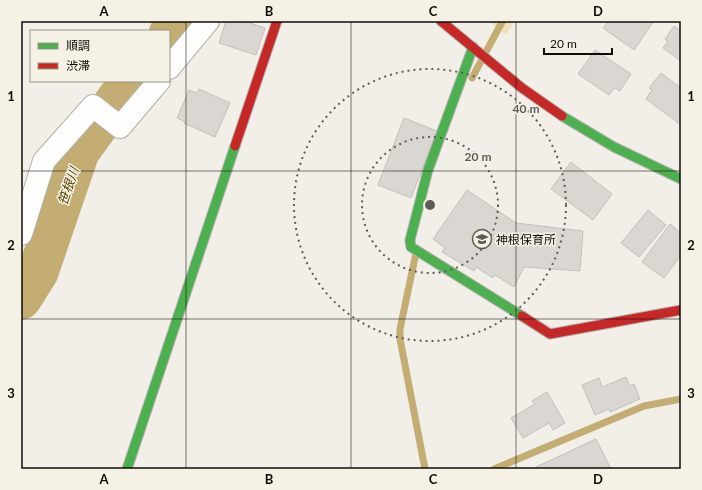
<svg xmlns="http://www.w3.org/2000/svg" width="702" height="490" viewBox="0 0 702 490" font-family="Lato,'Noto Sans JP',sans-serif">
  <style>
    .green { fill: #f0e1ba }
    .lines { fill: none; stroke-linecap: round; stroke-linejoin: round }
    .stream { stroke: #c3ad72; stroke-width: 7 }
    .river { stroke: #c3ad72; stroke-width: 41 }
    .building { fill: #dad7d2; stroke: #c3c1bc }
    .street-casing { stroke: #b3b1ac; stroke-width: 24 }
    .fast-casing { stroke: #b3b1ac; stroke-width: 11 }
    .jam-casing { stroke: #b3b1ac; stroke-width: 11 }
    .street { stroke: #fdfdfc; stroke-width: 22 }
    .fast { stroke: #4caf50; stroke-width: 9 }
    .jam { stroke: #c62828; stroke-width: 9 }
    .grid { fill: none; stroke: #0e0d09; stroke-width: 1; stroke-opacity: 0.55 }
    .ring { fill: none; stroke: #5e5c57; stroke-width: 2; stroke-dasharray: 2 4 }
    .labels { text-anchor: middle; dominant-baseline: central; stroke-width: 3; stroke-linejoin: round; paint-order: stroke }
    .poi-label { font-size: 12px; fill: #0e0d09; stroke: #f5f1e5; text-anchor: start }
    .water-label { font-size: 13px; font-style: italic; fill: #5b4703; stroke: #f5f1e5 }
    .centre { fill: #5e5c57; stroke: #f5f1e5; stroke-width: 2 }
    .ring-label { font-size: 12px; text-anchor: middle; font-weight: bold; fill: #5e5c57; stroke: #f5f1e5; stroke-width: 3; stroke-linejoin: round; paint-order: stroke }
    .neatline { fill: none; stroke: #0e0d09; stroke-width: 1.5 }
    .grid-label { font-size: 13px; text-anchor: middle; font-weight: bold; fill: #0e0d09 }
  </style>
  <rect width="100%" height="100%" fill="#f2efe8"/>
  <!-- green -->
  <path class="green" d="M489,21h26l-9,14z"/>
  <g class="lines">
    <!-- stream -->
    <g class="stream">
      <path d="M472,78l30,-56"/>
      <path d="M416,253l-16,76v10l25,130"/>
      <path d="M494,469l150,-63 37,-7"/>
    </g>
    <!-- river -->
    <g class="river">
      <path d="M169,34l11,-13"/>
      <path d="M21,299l17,-27 41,-120 51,-71"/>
    </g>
  </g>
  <!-- building -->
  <g class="building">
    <path d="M226,21h18l21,7 -9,27 -37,-12z"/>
    <path d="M609,21h45l-20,29 -31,-22z"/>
    <path d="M674,26l7,5v30l-18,-13 5,-7 -3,-2z"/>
    <path d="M595,50l36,24 -11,17 -5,-3 -6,7 -31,-21z"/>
    <path d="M661,73l20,15v37l-35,-26 6,-9 -3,-2z"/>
    <path d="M199,89l31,14 -15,34 -31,-14v-2l-7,-3 12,-28 8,3z"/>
    <path d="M404,118l33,13 -26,67 -33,-13z"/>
    <path d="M571,162l41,32 -19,26 -42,-31z"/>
    <path d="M467,190l49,33 67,8 -3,40 -56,-4 -10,20 -19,-12 -2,3 -17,-11 -2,4 -32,-19 3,-4 -12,-9z"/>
    <path d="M648,210l18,15 -27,32 -18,-14z"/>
    <path d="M670,224l11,9v22l-17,23 -22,-16z"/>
    <path d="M626,377l4,9 4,-2 6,15 -30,13 -1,-3 -14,6 -13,-30 17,-7 3,9z"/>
    <path d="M547,392l18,31 -12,7 -4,-7 -26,15 -12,-20 24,-14 -3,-3z"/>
    <path d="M596,439l15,30h-74l-1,-2z"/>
  </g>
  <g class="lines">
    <defs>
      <g id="street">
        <path d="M169,68l39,-47"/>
        <path d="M21,234l23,-73 49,-55 27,21 39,-46"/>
      </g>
      <g id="fast">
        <path d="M473,47l-45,123 -18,70 1,7 111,69"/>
        <path d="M562,116l52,31 67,32"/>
        <path d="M127,469l108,-323"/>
      </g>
      <g id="jam">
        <path d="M441,21l81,67 40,28"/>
        <path d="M235,146l42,-125"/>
        <path d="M522,316l28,18 131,-24"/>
      </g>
    </defs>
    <!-- street casing -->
    <use href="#street" class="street-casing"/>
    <!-- fast casing -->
    <use href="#fast" class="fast-casing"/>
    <!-- jam casing -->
    <use href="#jam" class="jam-casing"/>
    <!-- street -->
    <use href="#street" class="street"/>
    <!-- fast -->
    <use href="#fast" class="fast"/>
    <!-- jam -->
    <use href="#jam" class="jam"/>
  </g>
  <!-- grid -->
  <path class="grid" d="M186,21v448M351,21v448M516,21v448M21,171h660M21,319h660"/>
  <!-- distance rings -->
  <g class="ring">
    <circle cx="430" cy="205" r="68"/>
    <circle cx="430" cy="205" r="136"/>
  </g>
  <!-- icons -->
  <defs>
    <symbol id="school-ring" viewBox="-11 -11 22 22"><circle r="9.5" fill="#f5f1e5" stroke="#5e5c57" stroke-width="1.5"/><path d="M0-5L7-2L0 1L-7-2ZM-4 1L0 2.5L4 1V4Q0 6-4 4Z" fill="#5e5c57"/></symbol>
  </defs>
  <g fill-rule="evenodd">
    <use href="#school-ring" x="471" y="228" width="22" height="22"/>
  </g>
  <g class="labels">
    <!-- poi labels -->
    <g class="poi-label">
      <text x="496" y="239">神根保育所</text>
    </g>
    <!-- water labels -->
    <g class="water-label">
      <text transform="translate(68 186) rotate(-71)">笹根川</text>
    </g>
  </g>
  <circle cx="430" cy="205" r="6" class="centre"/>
  <g class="ring-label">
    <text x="526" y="113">40 m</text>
    <text x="478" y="161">20 m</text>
  </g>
  <!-- border -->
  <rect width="702" height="490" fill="none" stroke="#f5f1e5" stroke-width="44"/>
  <!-- legend -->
  <rect x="30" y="30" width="140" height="52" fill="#f5f1e5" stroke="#99968d"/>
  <rect x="38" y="43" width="20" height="6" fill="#4caf50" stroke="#99968d"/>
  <text x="66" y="50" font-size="12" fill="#0e0d09">順調</text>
  <rect x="38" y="63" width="20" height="6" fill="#c62828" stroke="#99968d"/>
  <text x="66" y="70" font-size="12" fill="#0e0d09">渋滞</text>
  <!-- scale -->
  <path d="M544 48v6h68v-6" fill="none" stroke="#0e0d09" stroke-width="2"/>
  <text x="550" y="48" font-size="12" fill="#0e0d09" stroke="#f5f1e5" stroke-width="3" paint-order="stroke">20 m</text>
  <rect x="22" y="22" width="658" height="446" class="neatline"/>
  <g class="grid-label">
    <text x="104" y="16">A</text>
    <text x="269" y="16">B</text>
    <text x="433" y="16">C</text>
    <text x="598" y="16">D</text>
    <text x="11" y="101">1</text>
    <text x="691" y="101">1</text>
    <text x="11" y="250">2</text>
    <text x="691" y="250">2</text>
    <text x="11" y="398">3</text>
    <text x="691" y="398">3</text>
    <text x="104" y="484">A</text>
    <text x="269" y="484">B</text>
    <text x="433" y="484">C</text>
    <text x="598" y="484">D</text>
  </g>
</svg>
